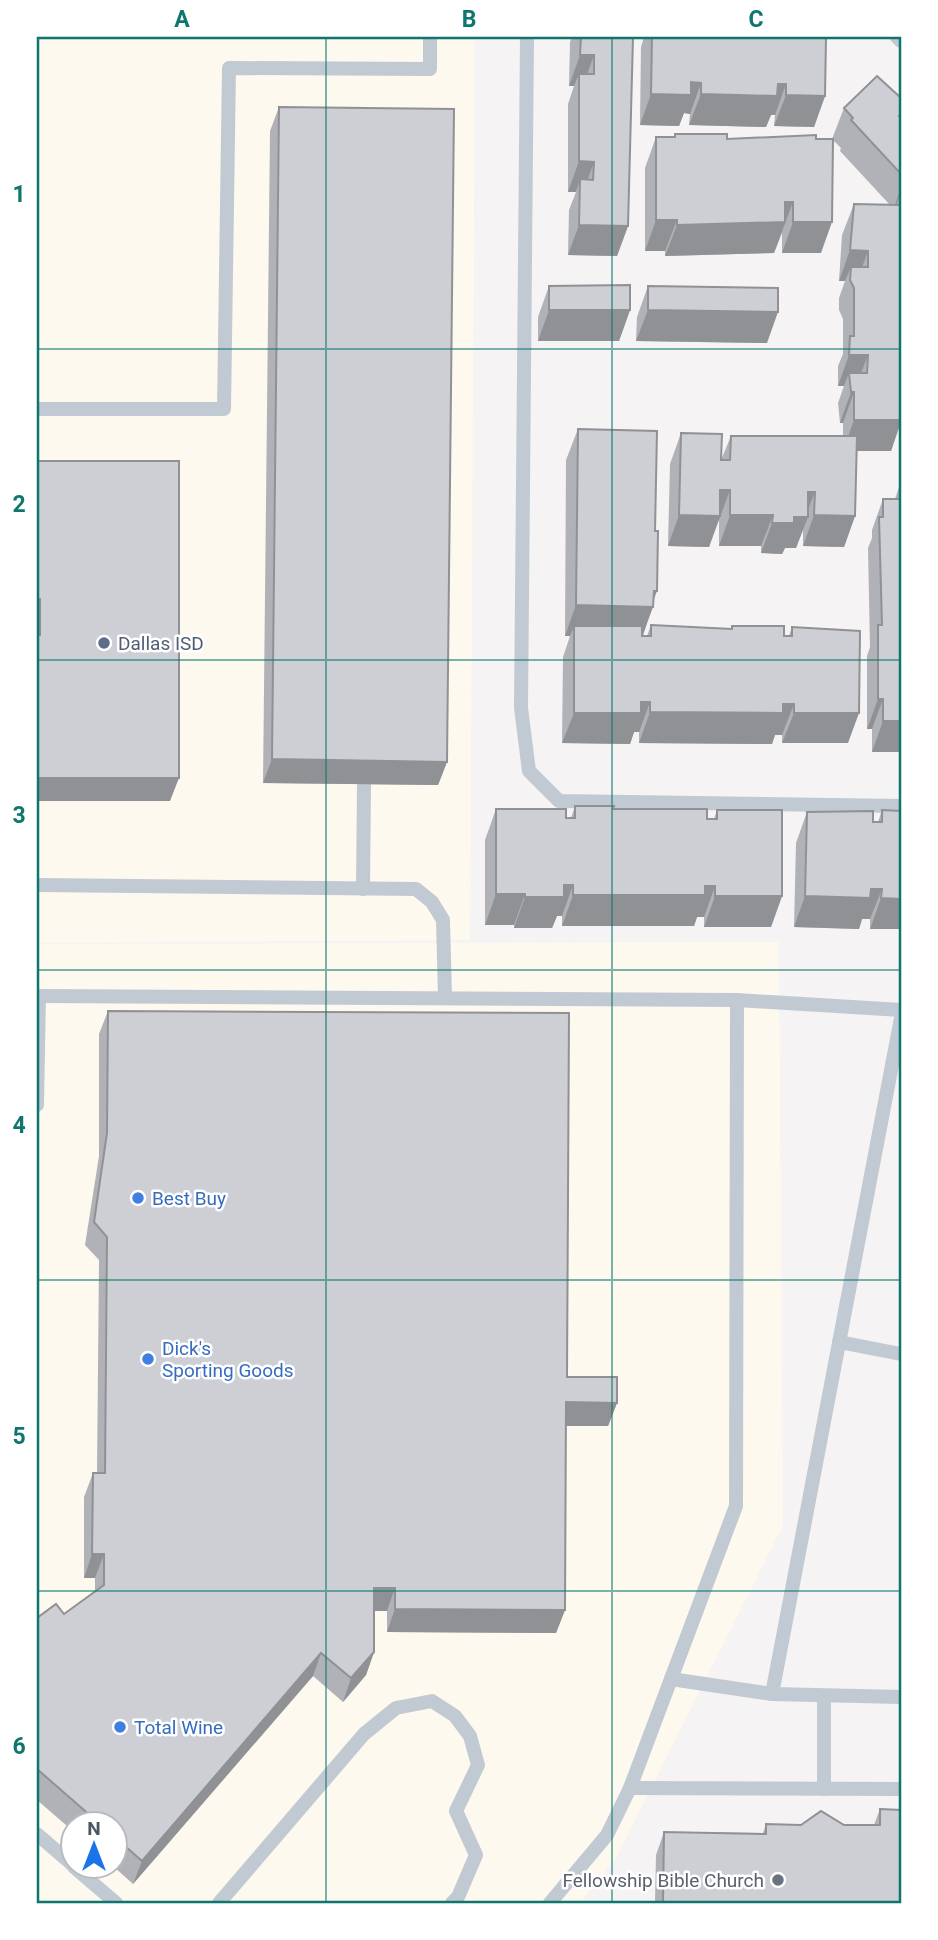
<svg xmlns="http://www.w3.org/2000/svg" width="938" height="1940" viewBox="0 0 938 1940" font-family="Roboto,sans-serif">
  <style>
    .commercial { fill: #fdf9ef; fill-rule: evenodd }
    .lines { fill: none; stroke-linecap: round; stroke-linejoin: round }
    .service { stroke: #c1cad2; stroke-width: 14 }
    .wall { fill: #b0b2b7 }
    .shaded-wall { fill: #909195 }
    .building { fill: #cdcfd5; stroke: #909195; stroke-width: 2 }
    .grid { fill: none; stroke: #0f766e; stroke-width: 2; stroke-opacity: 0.55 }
    .service-dot { fill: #5c6f8a; stroke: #fff; stroke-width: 2.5 }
    .shop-dot { fill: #3f7fe0; stroke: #fff; stroke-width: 2.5 }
    .worship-dot { fill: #6b7280; stroke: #fff; stroke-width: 2.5 }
    .labels { text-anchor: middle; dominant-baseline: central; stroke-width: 5; stroke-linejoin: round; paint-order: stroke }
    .service-label { font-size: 19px; fill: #4e5e75; stroke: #fff; text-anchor: start }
    .shop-label { font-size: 19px; fill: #366cbe; stroke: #fff; text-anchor: start }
    .worship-label { font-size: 19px; fill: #5b616d; stroke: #fff; text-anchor: end }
    .neatline { fill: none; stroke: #0f766e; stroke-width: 2.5 }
    .grid-label { font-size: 23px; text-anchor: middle; font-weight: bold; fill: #0f766e }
  </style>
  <rect width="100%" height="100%" fill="#f5f3f3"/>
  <!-- commercial -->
  <g class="commercial">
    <path d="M37,37h438l-5,903 -433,3z"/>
    <path d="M779,942l4,583 -167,333 -36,45h-543v-959zM74,1825h42v42h-42z"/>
  </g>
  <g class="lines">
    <!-- service -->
    <g class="service">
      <path d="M527,37l-6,671 8,63 30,30 342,5"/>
      <path d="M897,37l4,4"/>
      <path d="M37,409h187l5,-341 201,1v-32"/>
      <path d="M37,885l379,4 16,13 11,18 2,77"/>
      <path d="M363,889l1,-105"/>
      <path d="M37,996h2l-2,109"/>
      <path d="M39,996l698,4 -1,506 -106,282 -23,47 -57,68"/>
      <path d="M737,1000l164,10"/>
      <path d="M839,1342l62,12"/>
      <path d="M671,1679l101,15 129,3"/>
      <path d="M772,1694l129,-676"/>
      <path d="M824,1696v93"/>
      <path d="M630,1788l271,1"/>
      <path d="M37,1834l37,32"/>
      <path d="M74,1867l42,36"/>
      <path d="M219,1903l145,-169 32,-26 36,-7 23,15 15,20 8,29 -22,46 20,44 -18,42 -6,6"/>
    </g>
  </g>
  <!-- wall -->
  <g class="wall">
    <path d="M572,37h61l-5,189 -11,30 -49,-1 1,-45 7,-18h-8v-88l6,-18h-5l1,-44z"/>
    <path d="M644,37h182l-1,59 -11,31 -40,-1 1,-11h-4l-5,12 -77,-2 1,-11 -6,-1 -5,13 -39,-1 1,-78z"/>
    <path d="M901,98v325l-10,28h-35l-1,65 -11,31 -41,-1v-17l-7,19h-11l-3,6 -21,-1v-7h-42v-25h-1l-9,26 -41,-1 2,-82 11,-31 40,27 10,-24h112v-13h-3l-2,-20 6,-17h-6v-20l5,-12v-35l-4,-9v-12l6,-17h-6l3,-46 12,-31 36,1 -50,-54 1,-3 -9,-9 12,-31z"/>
    <path d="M279,107l168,655 -9,23 -175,-2 7,-652z"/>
    <path d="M675,134l52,5 89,-4 5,118h-39v-20l-8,20 -109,3v-5h-20v-83l11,-31h18z"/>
    <path d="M549,286l81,24 -11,31h-81v-24z"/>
    <path d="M648,286l119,57 -131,-2 1,-24z"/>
    <path d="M578,429l76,171 -11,36h4l4,-11 80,4 1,-3 52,10h5l3,-9 56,116h-66v-8h-7l-3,9 -133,-1v-11h-5l-4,12 -68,-1 1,-86 7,-21h-5l1,-176z"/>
    <path d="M37,461l133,340h-133z"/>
    <path d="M901,481v271h-29v-23h-5v-73l3,-9 -2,-99 4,-10v-8l11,-31h12z"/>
    <path d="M575,806l38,3 94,10h7l3,-9 65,86 -11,31h-67v-10h-7l-3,9h-132v-10h-5l-5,12h-38v-3h-29v-85l11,-31 75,9z"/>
    <path d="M882,810l19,119h-31v-10h-8l-3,10 -65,-2 2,-84 11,-31 71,10z"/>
    <path d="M108,1011l459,366 50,26 -9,23h-42l-1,184 -9,23 -169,-1v-21h-13v41l-8,23 -23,27 -30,-26 -180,208 -20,-18h3v-42h-42v8l-37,-32v-182l27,-4 31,-22v-14h-11v-81l9,-24h4l2,-213 -14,-15 14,-89v-122z"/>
    <path d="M880,1809l21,94h-246l1,-48 8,-23 99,1 3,-9 108,1z"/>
  </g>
  <!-- shaded-wall -->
  <g class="shaded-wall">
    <path d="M580,55h14l-11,31 -4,-12 -5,12h-5z"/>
    <path d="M691,82l10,1 -11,31 -6,-1 -5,13 -39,-1 11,-31z"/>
    <path d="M778,84h8l-11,31h-4l-5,12 -77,-2 12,-31z"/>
    <path d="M786,95l39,1 -11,31 -40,-1z"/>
    <path d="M579,161l15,1 -11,31 -3,-14 -4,13h-8z"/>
    <path d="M901,187v5l-5,14 -2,2z"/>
    <path d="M785,202h8l-19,51 -109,3 12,-31z"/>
    <path d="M656,220h21l-12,31h-20z"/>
    <path d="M793,222h39l-11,31h-39z"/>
    <path d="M579,225l49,1 -11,30 -49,-1z"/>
    <path d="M850,250l18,1 -11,30 -6,-14 -6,14h-6z"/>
    <path d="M549,310h81l-11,31h-81z"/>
    <path d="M648,310l130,2 -11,31 -131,-2z"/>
    <path d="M849,355h19l-12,31 -7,-13 -5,13h-6z"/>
    <path d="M851,392h3l-11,31h-3z"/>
    <path d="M854,420h47l-10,31h-48z"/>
    <path d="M720,490h10l-21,57 -41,-1 11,-31z"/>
    <path d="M808,492h7l-10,25h3l-12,31h-11l-3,6 -21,-1 11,-30 22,-6z"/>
    <path d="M730,515h43l-12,31h-42z"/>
    <path d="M814,515l41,1 -11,31 -41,-1z"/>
    <path d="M654,591h3l-6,16h2l-11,30 -68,-11 -4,10h-5l11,-31z"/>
    <path d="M37,599h3l-3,10z"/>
    <path d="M878,699h5l-11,30h-5z"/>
    <path d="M641,702h9l-11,30h-5l-4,12 -68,-1 12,-30z"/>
    <path d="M783,704h11l-12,31h-7l-3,9 -133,-1 11,-31z"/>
    <path d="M794,713h65l-11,30h-66z"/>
    <path d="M883,721h18v31h-29z"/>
    <path d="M272,759l175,3 -9,23 -175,-2z"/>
    <path d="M37,778h142l-9,23h-133z"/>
    <path d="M564,885h9l-11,31h-5l-5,12h-38l11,-31z"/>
    <path d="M705,886h10l-11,31h-7l-3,9h-132l11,-31z"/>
    <path d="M871,889h11l-12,30h-8l-3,10 -65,-2 11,-31z"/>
    <path d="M496,894h29l-11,31h-29z"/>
    <path d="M715,896h67l-11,31h-67z"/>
    <path d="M881,898l20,1v30h-31z"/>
    <path d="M566,1402l51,1 -9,23h-50z"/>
    <path d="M92,1554h12l-9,24h-11z"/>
    <path d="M374,1588h21l-8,23h-21z"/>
    <path d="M395,1609l170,1 -9,23 -169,-1z"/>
    <path d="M374,1652l-8,23 -23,27 8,-24z"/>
    <path d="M321,1653l-8,23 -180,208 9,-23z"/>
  </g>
  <!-- building -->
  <g class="building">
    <path d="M581,37h52l-5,189 -49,-1 1,-46 13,1 1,-18 -15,-1v-87h15v-19h-14z"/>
    <path d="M652,37h174l-1,59 -39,-1v-11h-8l-1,12 -76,-2v-11l-10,-1v13l-40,-1z"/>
    <path d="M877,76l24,22v16l-2,2 2,2v56l-50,-54 2,-2 -9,-10z"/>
    <path d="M279,107l175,2 -7,653 -175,-3z"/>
    <path d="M675,134h52v5l89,-4v4h17l-1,83h-39v-20h-8v20l-108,3v-5h-21v-83h19z"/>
    <path d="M854,204l47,1v215h-47v-28h-3l-2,-19h18l1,-18h-19l1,-19h4v-48l-4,-8 1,-13h17v-16l-18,-1z"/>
    <path d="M630,285v25h-81v-24z"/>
    <path d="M648,286l130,2v24l-130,-2z"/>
    <path d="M578,429l79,2 -2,100h3l-1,60h-3l-1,16 -77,-2z"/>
    <path d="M681,433l41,1 -1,26h9l1,-24h126l-2,80 -41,-1 1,-23h-7v25h-14v6h-22l1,-8h-43v-25h-10v26l-41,-1z"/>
    <path d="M37,461h142v317h-142v-143h3v-36h-3z"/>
    <path d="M883,499h18v222h-18v-22h-5v-74h4l-3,-108h4z"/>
    <path d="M651,625l81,4v-3h52v10h8v-9l68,4 -1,82h-65v-9h-11v9l-133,-1v-10h-9v11h-67v-87h68v10h9z"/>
    <path d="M575,806h39l-1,3h94v10h10v-9h65v86h-67v-10h-10v9h-132v-10h-9v12h-39v-3h-29v-85h70v9h9z"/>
    <path d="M882,810l19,1v88l-20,-1 1,-9h-11l-1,9 -65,-2 2,-84 66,-1v11h9z"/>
    <path d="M108,1011l461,2 -2,364h50v26l-51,-1 -1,208 -170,-1v-21h-21v64l-23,26 -30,-25 -179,208 -26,-23v-14h-16l-63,-55v-151l19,-14 8,10 40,-29v-31h-12l1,-81h12l2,-236 -13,-15 13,-89z"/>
    <path d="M880,1809l21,1v93h-238l1,-71 102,2v-10l35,1 20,-14 23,14h36z"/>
  </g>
  <!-- grid -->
  <path class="grid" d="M326,37v1866M612,37v1866M37,349h864M37,660h864M37,970h864M37,1280h864M37,1591h864"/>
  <!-- markers -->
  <circle class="service-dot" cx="104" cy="643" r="7"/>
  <g class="shop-dot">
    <circle cx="138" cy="1198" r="7"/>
    <circle cx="148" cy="1359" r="7"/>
    <circle cx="120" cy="1727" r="7"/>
  </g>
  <circle class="worship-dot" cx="778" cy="1880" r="7"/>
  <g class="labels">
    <!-- service labels -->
    <g class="service-label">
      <text x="118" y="643">Dallas ISD</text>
    </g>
    <!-- shop labels -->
    <g class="shop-label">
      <text x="152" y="1198">Best Buy</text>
      <text x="162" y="1348">Dick's<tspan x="162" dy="22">Sporting Goods</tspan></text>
      <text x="134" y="1727">Total Wine</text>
    </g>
    <!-- worship labels -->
    <g class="worship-label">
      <text x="764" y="1880">Fellowship Bible Church</text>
    </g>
  </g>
  <!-- border -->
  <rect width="938" height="1940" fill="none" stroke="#ffffff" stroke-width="77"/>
  <!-- north arrow -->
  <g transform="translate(94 1845)"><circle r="33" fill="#ffffff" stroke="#b7bbc0" stroke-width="2"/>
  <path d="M0-5L12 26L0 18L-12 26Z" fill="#1a73e8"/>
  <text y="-10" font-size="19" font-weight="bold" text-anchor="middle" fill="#4a5661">N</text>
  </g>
  <rect x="38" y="38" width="862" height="1864" class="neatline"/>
  <g class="grid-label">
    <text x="182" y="27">A</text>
    <text x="469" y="27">B</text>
    <text x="756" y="27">C</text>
    <text x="19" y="202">1</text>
    <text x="19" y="512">2</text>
    <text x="19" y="823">3</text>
    <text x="19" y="1133">4</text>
    <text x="19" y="1444">5</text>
    <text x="19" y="1754">6</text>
  </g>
</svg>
